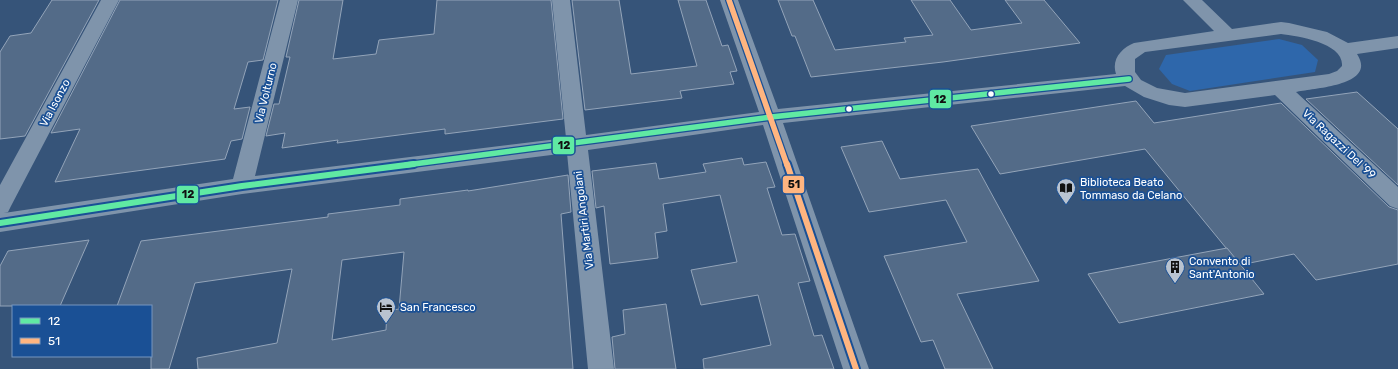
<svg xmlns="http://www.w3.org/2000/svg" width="1398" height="369" viewBox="0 0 1398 369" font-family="Rubik,sans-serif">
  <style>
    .green { fill: #2e67ab }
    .building { fill: #536b88; stroke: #93a4b9; fill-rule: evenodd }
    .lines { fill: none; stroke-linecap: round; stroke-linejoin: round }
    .minor { fill: #7f94ab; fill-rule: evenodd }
    .bus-1-far1-casing { stroke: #1a5095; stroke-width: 8 }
    .bus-1-casing { stroke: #1a5095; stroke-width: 10 }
    .bus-2-far1-casing { stroke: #1a5095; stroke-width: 8 }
    .bus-2-casing { stroke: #1a5095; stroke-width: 10 }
    .bus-1-far1 { stroke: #60e9a3; stroke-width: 5.5 }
    .bus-1 { stroke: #60e9a3; stroke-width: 6 }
    .bus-2-far1 { stroke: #ffb580; stroke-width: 5.5 }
    .bus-2 { stroke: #ffb580; stroke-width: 6 }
    .bus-dot { fill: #fff; stroke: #1a5095; stroke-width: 1.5 }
    .labels { text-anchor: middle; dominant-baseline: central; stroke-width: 3.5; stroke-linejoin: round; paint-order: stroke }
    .street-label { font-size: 11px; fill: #fff; stroke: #1a5095 }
    .poi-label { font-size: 11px; fill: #fff; stroke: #1a5095; text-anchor: start }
    .line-badge { stroke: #1a5095; stroke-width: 1.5 }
    .pale-badge-label { font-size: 11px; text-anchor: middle; font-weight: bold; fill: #111 }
  </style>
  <rect width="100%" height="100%" fill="#365479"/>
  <!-- green -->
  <path class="green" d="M1279,39l23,6 16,15 -3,12 -125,19 -18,-7 -13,-15 7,-14z"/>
  <!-- building -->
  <g class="building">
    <path d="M52,0h47l-74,136 -25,3v-87l10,-16 21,-3z"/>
    <path d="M120,0h158l-15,60 -15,2 -14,47 16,-2 -8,32 -11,2 -6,18 -170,23 25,-53 -29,4z"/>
    <path d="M299,0h44l-10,59 43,-5 3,-14 55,-6 3,-34h114l12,119 -118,15v-5l-108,14 1,-3 -56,8 3,-15 -19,3 8,-32h5l11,-47h-4z"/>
    <path d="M572,0h47l12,74 66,-8 -19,-66h28l16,46 6,-1 9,26 -7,1 4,12 -54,7 2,7 -97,12z"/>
    <path d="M778,0h35l22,50 71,-8 -2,-4 29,-3 -22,-35h39l21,30 51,-7 -17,-23h39l36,43 -137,19 -132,15 -16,-41h-3z"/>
    <path d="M1357,92l41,37v56l-92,-86z"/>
    <path d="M1136,101l18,22 127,-20 108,104 9,3v54l-82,16 -22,-26 -54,11 -95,-116 -145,25 -29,-48z"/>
    <path d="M882,141l18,38 78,-10 61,112 -82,13 36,75h-48l-12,-29 -12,2 -37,-86 83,-14 -21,-42 -77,12 -28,-65z"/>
    <path d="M742,158l2,7 22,-3 9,25 -8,1 15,47 13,-1 15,47 -12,2 16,53 8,-1 12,34h-130l-1,-10 68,-14 -13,-50 -57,10 -10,-35 46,-8 -17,-67 -57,9 4,27 -12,2 3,25 -48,6 -6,-58 -8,2 -4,-37 64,-8 3,16 47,-7 -3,-8z"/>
    <path d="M568,175l3,37 -10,2 12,155h-375l-1,-11 80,-15 15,-74 -97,14 -26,86h-18v-63h-34l24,-65 187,-24v-3l72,-9v-6l68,-9v1zM404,252l-5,57 -12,2 -1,19 -54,10 10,-80z"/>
    <path d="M89,240l-29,66h-60v-40l8,-15z"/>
    <path d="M1227,248l37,46 -145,29 -31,-49z"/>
    <path d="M666,304l10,65h-61l-3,-32 13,-3 -2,-24z"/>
  </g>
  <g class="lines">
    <!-- minor -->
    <path class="minor" d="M101,0h18l-108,206 -3,6 -4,1 229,-34 47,-179h18l-43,176 311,-38 -14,-138h18l16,135 173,-23 -39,-112h18l40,109 338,-35c-5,-15 6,-26 18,-31l80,-12 -31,-31h19l30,29 49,-7 8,1 38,9 21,11 50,-7v12l-41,6c21,32 -44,34 -61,38l102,95v22l-8,-3 -115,-111 -90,12 -16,-2 -25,-8 -19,-11 -342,37 86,246h-26l-80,-244 -175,25 26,219h-26l-21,-216 -325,41 -242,38v-47zM1281,34c17,2 63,9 61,32l-5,5 -8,3 -144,19 -28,-5 -16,-8 -6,-8v-13l10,-7z"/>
    <defs>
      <path id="bus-1-far1" d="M406,165l365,-48 358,-38"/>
      <path id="bus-1" d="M0,223l242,-37 172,-22"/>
      <path id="bus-2-far1" d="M729,0l58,165"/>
      <path id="bus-2" d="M787,164l69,205"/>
    </defs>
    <!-- bus-1-far1 casing -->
    <use href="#bus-1-far1" class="bus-1-far1-casing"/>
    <!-- bus-1 casing -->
    <use href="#bus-1" class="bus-1-casing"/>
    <!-- bus-2-far1 casing -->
    <use href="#bus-2-far1" class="bus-2-far1-casing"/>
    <!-- bus-2 casing -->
    <use href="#bus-2" class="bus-2-casing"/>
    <!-- bus-1-far1 -->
    <use href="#bus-1-far1" class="bus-1-far1"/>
    <!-- bus-1 -->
    <use href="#bus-1" class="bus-1"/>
    <!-- bus-2-far1 -->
    <use href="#bus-2-far1" class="bus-2-far1"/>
    <!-- bus-2 -->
    <use href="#bus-2" class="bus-2"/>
  </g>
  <!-- icons -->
  <defs>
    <symbol id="library-pin" viewBox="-11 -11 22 30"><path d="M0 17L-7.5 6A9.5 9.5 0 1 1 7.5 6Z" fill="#b9c3d0" stroke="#1a5095"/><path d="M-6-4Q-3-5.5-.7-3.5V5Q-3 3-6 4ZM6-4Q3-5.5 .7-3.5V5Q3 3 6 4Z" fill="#111"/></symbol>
    <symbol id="building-pin" viewBox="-11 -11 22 30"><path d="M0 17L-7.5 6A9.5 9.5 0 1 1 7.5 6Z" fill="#b9c3d0" stroke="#1a5095"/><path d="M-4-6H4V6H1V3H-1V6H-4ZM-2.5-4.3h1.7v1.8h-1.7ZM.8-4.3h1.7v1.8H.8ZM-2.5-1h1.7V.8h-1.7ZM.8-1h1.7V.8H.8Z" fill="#111"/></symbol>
    <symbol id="hotel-pin" viewBox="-11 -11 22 30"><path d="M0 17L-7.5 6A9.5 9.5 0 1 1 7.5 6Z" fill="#b9c3d0" stroke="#1a5095"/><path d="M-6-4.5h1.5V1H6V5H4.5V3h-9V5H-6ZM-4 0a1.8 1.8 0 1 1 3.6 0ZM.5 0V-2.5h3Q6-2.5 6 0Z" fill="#111"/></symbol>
  </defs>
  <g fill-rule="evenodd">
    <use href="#library-pin" x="1055" y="177" width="22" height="30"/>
    <use href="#building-pin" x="1164" y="256" width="22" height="30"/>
    <use href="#hotel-pin" x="375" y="296" width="22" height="30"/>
  </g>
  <!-- markers -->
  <g class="bus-dot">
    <circle cx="991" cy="94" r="3.5"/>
    <circle cx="849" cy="109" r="3.5"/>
  </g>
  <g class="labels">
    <!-- street labels -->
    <g class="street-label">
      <text transform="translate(266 93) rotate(-76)">Via Volturno</text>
      <text transform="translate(55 103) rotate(-62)">Via Isonzo</text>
      <text transform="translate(1339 144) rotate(43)">Via Ragazzi Del '99</text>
      <text transform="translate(584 220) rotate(-97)">Via Martiri Angolani</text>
    </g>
    <!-- poi labels -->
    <g class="poi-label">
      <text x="1080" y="182">Biblioteca Beato<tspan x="1080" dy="13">Tommaso da Celano</tspan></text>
      <text x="1189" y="261">Convento di<tspan x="1189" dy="13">Sant'Antonio</tspan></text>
      <text x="400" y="307">San Francesco</text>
    </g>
  </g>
  <g class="line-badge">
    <rect x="929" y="89" width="23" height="20" rx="4" fill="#60e9a3"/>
    <rect x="552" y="136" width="23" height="19" rx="4" fill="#60e9a3"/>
    <rect x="782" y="175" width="23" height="19" rx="4" fill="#ffb580"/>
    <rect x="176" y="185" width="23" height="19" rx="4" fill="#60e9a3"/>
  </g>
  <g class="pale-badge-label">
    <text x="940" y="103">12</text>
    <text x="564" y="149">12</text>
    <text x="794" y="188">51</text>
    <text x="188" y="198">12</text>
  </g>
  <!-- legend -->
  <rect x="12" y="305" width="140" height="52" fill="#1a5095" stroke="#7696bf"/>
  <rect x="20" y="318" width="20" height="6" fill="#60e9a3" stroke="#7696bf"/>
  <text x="48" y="325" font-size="12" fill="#ffffff">12</text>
  <rect x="20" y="338" width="20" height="6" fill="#ffb580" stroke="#7696bf"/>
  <text x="48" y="345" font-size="12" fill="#ffffff">51</text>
</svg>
